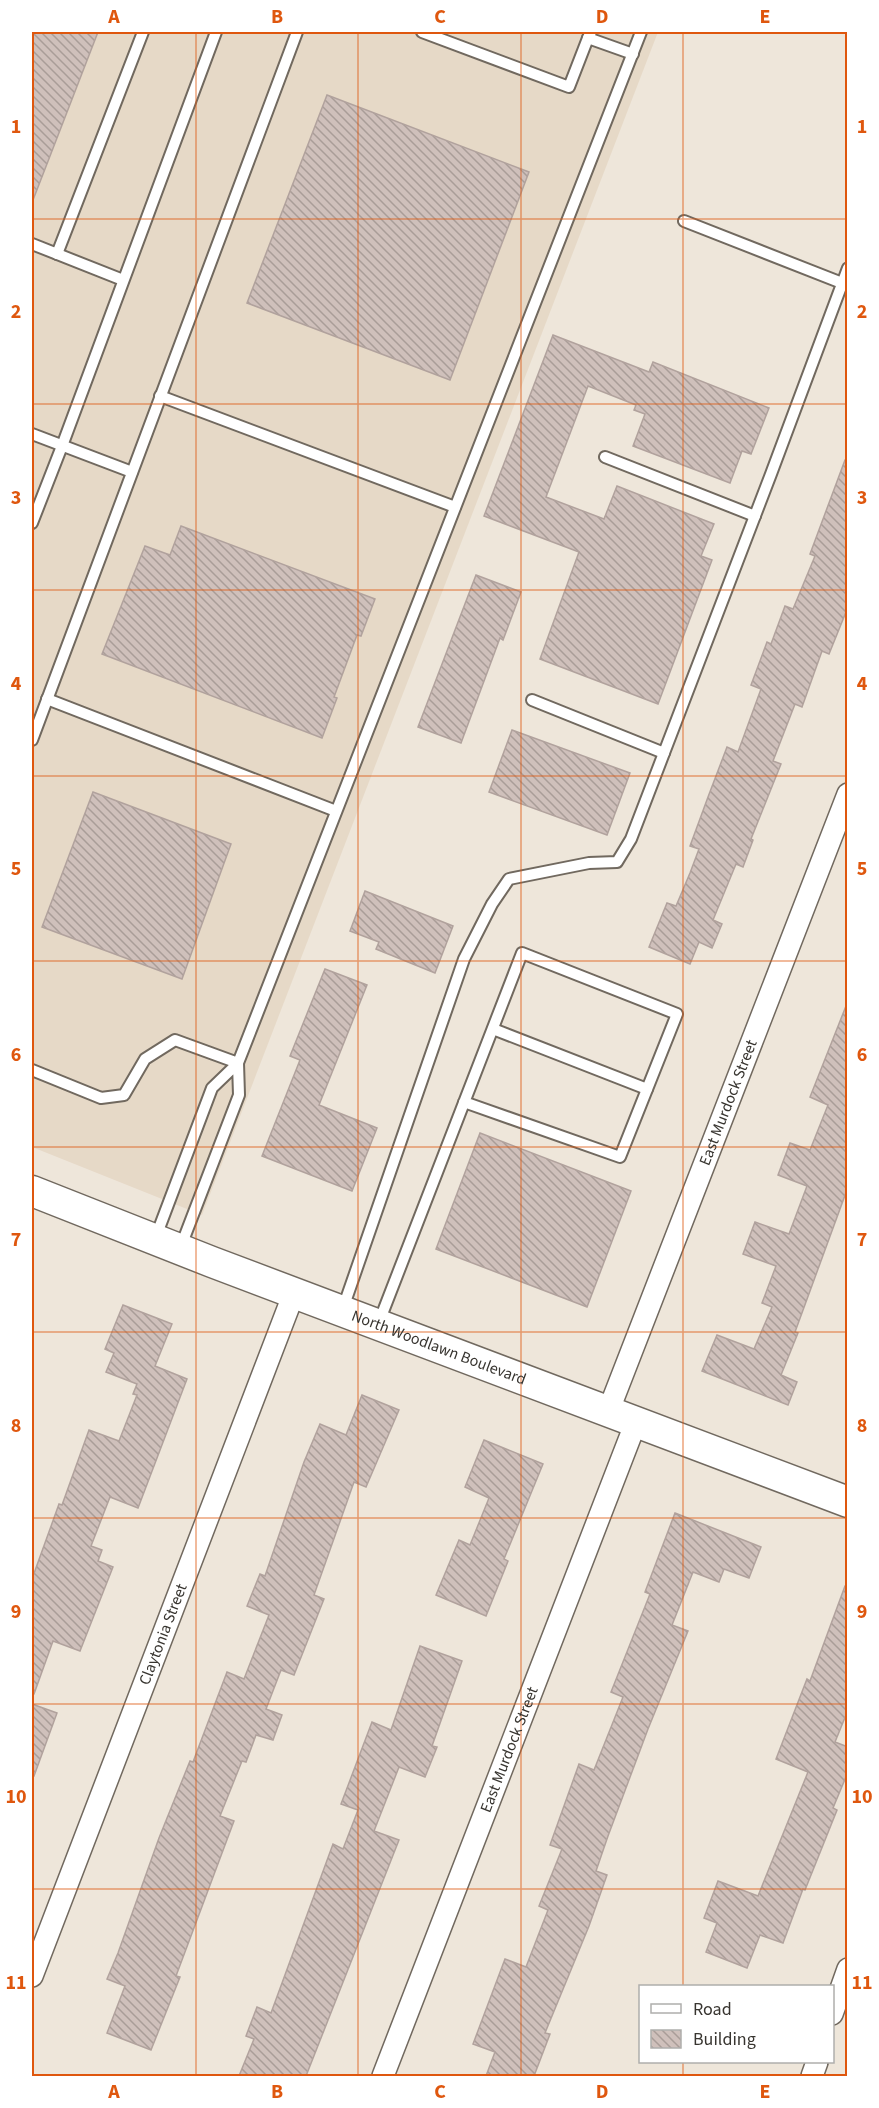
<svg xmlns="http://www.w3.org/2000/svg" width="879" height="2108" viewBox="0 0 879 2108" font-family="'Source Sans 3',sans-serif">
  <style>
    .built { fill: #e6d9c7 }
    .building { fill: url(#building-back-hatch); stroke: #b1a29d; stroke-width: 1.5 }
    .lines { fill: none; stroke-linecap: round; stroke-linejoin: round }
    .service-casing { stroke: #71695f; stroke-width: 14 }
    .minor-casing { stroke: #71695f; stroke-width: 24 }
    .secondary-casing { stroke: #71695f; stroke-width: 33 }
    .service { stroke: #fff; stroke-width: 10 }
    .minor { stroke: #fff; stroke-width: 21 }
    .secondary { stroke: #fff; stroke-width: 30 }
    .grid { fill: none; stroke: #df570e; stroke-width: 1.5; stroke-opacity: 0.55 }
    .labels { text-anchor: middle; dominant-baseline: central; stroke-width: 4.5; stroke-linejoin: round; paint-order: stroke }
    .street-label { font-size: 16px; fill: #383530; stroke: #fff }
    .neatline { fill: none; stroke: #df570e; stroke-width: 2 }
    .grid-label { font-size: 20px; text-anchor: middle; font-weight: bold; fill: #df570e }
  </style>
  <defs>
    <pattern id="building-back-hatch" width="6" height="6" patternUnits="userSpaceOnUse" patternTransform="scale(1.5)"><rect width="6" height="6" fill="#cfc0bb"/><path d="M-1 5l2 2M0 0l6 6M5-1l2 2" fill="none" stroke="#a99d98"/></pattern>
  </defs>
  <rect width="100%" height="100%" fill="#eee6da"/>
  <!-- built -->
  <path class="built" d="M32,32h626l-456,1183 -170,-68z"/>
  <!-- building -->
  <g class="building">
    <path d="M32,32h66l-65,168h-1z"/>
    <path d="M327,95l202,77 -79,208 -203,-77z"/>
    <path d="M553,335l96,37 4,-10 116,46 -18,46 -9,-3 -12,32 -97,-37 12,-32 -11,-4 2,-5 -48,-19 -42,111 58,22 13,-33 97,38 -13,32 11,4 -54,144 -118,-45 39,-107 -95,-36z"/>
    <path d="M845,460h3v147l-19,47 -7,-3 -20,56 -7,-3 -22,57 8,3 -30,75 2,1 -10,27 -7,-3 -23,56 9,4 -10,24 -13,-6 -9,22 -41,-17 18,-44 9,3 14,-33 9,-24 -9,-3 18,-49 19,-50 11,5 23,-63 -10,-4 16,-43 4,2 14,-38 8,3 22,-53 -5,-2z"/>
    <path d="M181,526l194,73 -14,37 -4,-1 -23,62 3,1 -15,40 -220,-84 43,-108 25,9z"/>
    <path d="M476,575l45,17 -18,48 -3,-2 -39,105 -43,-16z"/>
    <path d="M512,730l118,43 -23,62 -118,-43z"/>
    <path d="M93,792l138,52 -49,135 -140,-52z"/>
    <path d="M365,891l88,35 -18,47 -59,-24 3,-7 -29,-11z"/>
    <path d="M325,969l42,16 -48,120 58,23 -25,63 -90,-35 38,-96 -10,-4z"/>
    <path d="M846,1006l2,181 -53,145 3,1 -17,42 16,7 -9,23 -86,-34 15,-36 37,14 18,-42 -10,-4 14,-37 -33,-12 12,-32 34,12 18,-48 -29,-11 12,-32 20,7 18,-45 -18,-8z"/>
    <path d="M480,1133l151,58 -44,116 -151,-58z"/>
    <path d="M123,1305l49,19 -17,42 32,13 -49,129 -28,-11 -19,49 11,4 -4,11 15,6 -33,84 -27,-10 -19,53h-2v-115l27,-75 3,1 27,-75 30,11 18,-46 -4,-1 4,-10 -31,-12 8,-19 -9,-4z"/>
    <path d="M362,1395l37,15 -33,77 -12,-5 -40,113 10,4 -30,76 -13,-5 -15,39 16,6 -9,25 -17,-5 -10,27 -4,-1 -22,55 14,5 -58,155 4,1 -29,73 -44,-17 18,-47 -18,-7 11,-26 41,-115 31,-77 3,1 34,-90 17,7 25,-64 -22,-9 13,-32 5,2 39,-114 16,-38 26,11z"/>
    <path d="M484,1440l59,24 -39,95 4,2 -22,55 -50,-21 23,-55 11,5 19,-47 -24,-11z"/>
    <path d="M675,1513l86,34 -12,31 -25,-9 -5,13 -26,-10 -21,53 16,6 -40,98 -40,107 -12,35 11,4 -18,51 -44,107 5,1 -16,42h-48l9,-24 -22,-8 32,-85 21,8 22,-57 -9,-4 23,-57 -12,-4 29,-81 15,6 29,-73 -12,-5 39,-98 -5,-2z"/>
    <path d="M845,1586h3v124l-13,32 13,5v25l-15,36 4,2 -32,80 -2,-1 -20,54 -23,-8 -13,33 -41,-16 11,-29 -13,-5 14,-37 40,15 50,-124 -32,-13 31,-80 3,2z"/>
    <path d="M420,1646l42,15 -30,85 5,1 -12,30 -26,-10 -25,64 25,9 -93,236h-67l15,-37 -8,-3 11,-29 14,6 62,-169 10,5 15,-39 -17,-6 31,-82 19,8z"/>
    <path d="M32,1704l25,9 -23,63 -2,-1z"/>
  </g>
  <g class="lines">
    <defs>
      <g id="service">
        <path d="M422,32l147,55 19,-49"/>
        <path d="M591,32l-3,6 45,16"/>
        <path d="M684,221l158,62"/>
        <path d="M32,244l91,36"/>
        <path d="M57,254l86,-222"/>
        <path d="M160,396l295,111"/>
        <path d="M32,434l100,38"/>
        <path d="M605,457l150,59"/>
        <path d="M32,523l30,-77 154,-414"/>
        <path d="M47,699l289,112"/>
        <path d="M532,700l132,53"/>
        <path d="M32,740l265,-708"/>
        <path d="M493,1029l154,60"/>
        <path d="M32,1070l69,28 23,-3 21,-36 30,-19 63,23 403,-1031"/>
        <path d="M155,1239l57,-151 26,-25 1,32 -58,151"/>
        <path d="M343,1308l121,-349 28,-55 17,-25 80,-16 28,-1 14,-23 140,-365 77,-206"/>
        <path d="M379,1322c47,-123 95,-246 143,-369l155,61 -57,143 -156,-55"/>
      </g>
      <g id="minor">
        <path id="s1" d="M608,1412l240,-618"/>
        <path id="s2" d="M32,1976l262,-683"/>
        <path d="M832,2014l16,-45"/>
        <path id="s3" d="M383,2076l253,-654"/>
        <path d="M812,2076l5,-14"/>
      </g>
      <g id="secondary">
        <path id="s4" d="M32,1191l180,71 636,240"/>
      </g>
    </defs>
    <!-- service casing -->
    <use href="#service" class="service-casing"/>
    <!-- minor casing -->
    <use href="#minor" class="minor-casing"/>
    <!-- secondary casing -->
    <use href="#secondary" class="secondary-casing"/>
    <!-- service -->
    <use href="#service" class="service"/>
    <!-- minor -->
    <use href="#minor" class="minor"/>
    <!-- secondary -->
    <use href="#secondary" class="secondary"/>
  </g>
  <!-- grid -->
  <path class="grid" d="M196,32v2044M358,32v2044M521,32v2044M683,32v1954M32,219h816M32,404h816M32,590h816M32,776h816M32,961h816M32,1147h816M32,1332h816M32,1518h816M32,1704h816M32,1889h816M683,2062v14"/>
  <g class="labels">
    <!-- street labels -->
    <g class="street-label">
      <text stroke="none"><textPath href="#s1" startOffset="332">East Murdock Street</textPath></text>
      <text stroke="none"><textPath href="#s4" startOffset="436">North Woodlawn Boulevard</textPath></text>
      <text stroke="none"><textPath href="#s2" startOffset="366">Claytonia Street</textPath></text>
      <text stroke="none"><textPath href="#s3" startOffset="350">East Murdock Street</textPath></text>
    </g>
  </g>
  <!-- border -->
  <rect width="879" height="2108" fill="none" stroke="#ffffff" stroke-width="66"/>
  <!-- legend -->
  <rect x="639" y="1985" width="195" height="78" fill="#ffffff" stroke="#afaeac" stroke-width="1.5"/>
  <rect x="651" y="2004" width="30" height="9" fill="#ffffff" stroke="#afaeac" stroke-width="1.5"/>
  <text x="693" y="2015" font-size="18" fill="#383530">Road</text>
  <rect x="651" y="2030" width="30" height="18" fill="url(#building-back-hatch)" stroke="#afaeac" stroke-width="1.5"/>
  <text x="693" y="2045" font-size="18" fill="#383530">Building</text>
  <rect x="33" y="33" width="813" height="2042" class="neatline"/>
  <g class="grid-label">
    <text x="114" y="23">A</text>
    <text x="277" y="23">B</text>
    <text x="440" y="23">C</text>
    <text x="602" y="23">D</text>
    <text x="765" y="23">E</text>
    <text x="16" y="133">1</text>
    <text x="862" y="133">1</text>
    <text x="16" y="318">2</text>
    <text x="862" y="318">2</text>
    <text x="16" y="504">3</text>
    <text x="862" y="504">3</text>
    <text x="16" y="690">4</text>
    <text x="862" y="690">4</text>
    <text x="16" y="875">5</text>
    <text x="862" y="875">5</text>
    <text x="16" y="1061">6</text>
    <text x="862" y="1061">6</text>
    <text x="16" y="1246">7</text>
    <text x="862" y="1246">7</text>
    <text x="16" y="1432">8</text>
    <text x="862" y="1432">8</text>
    <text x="16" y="1618">9</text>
    <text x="862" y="1618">9</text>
    <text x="16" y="1803">10</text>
    <text x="862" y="1803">10</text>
    <text x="16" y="1989">11</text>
    <text x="862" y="1989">11</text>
    <text x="114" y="2098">A</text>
    <text x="277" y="2098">B</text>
    <text x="440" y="2098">C</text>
    <text x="602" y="2098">D</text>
    <text x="765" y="2098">E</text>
  </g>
</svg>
